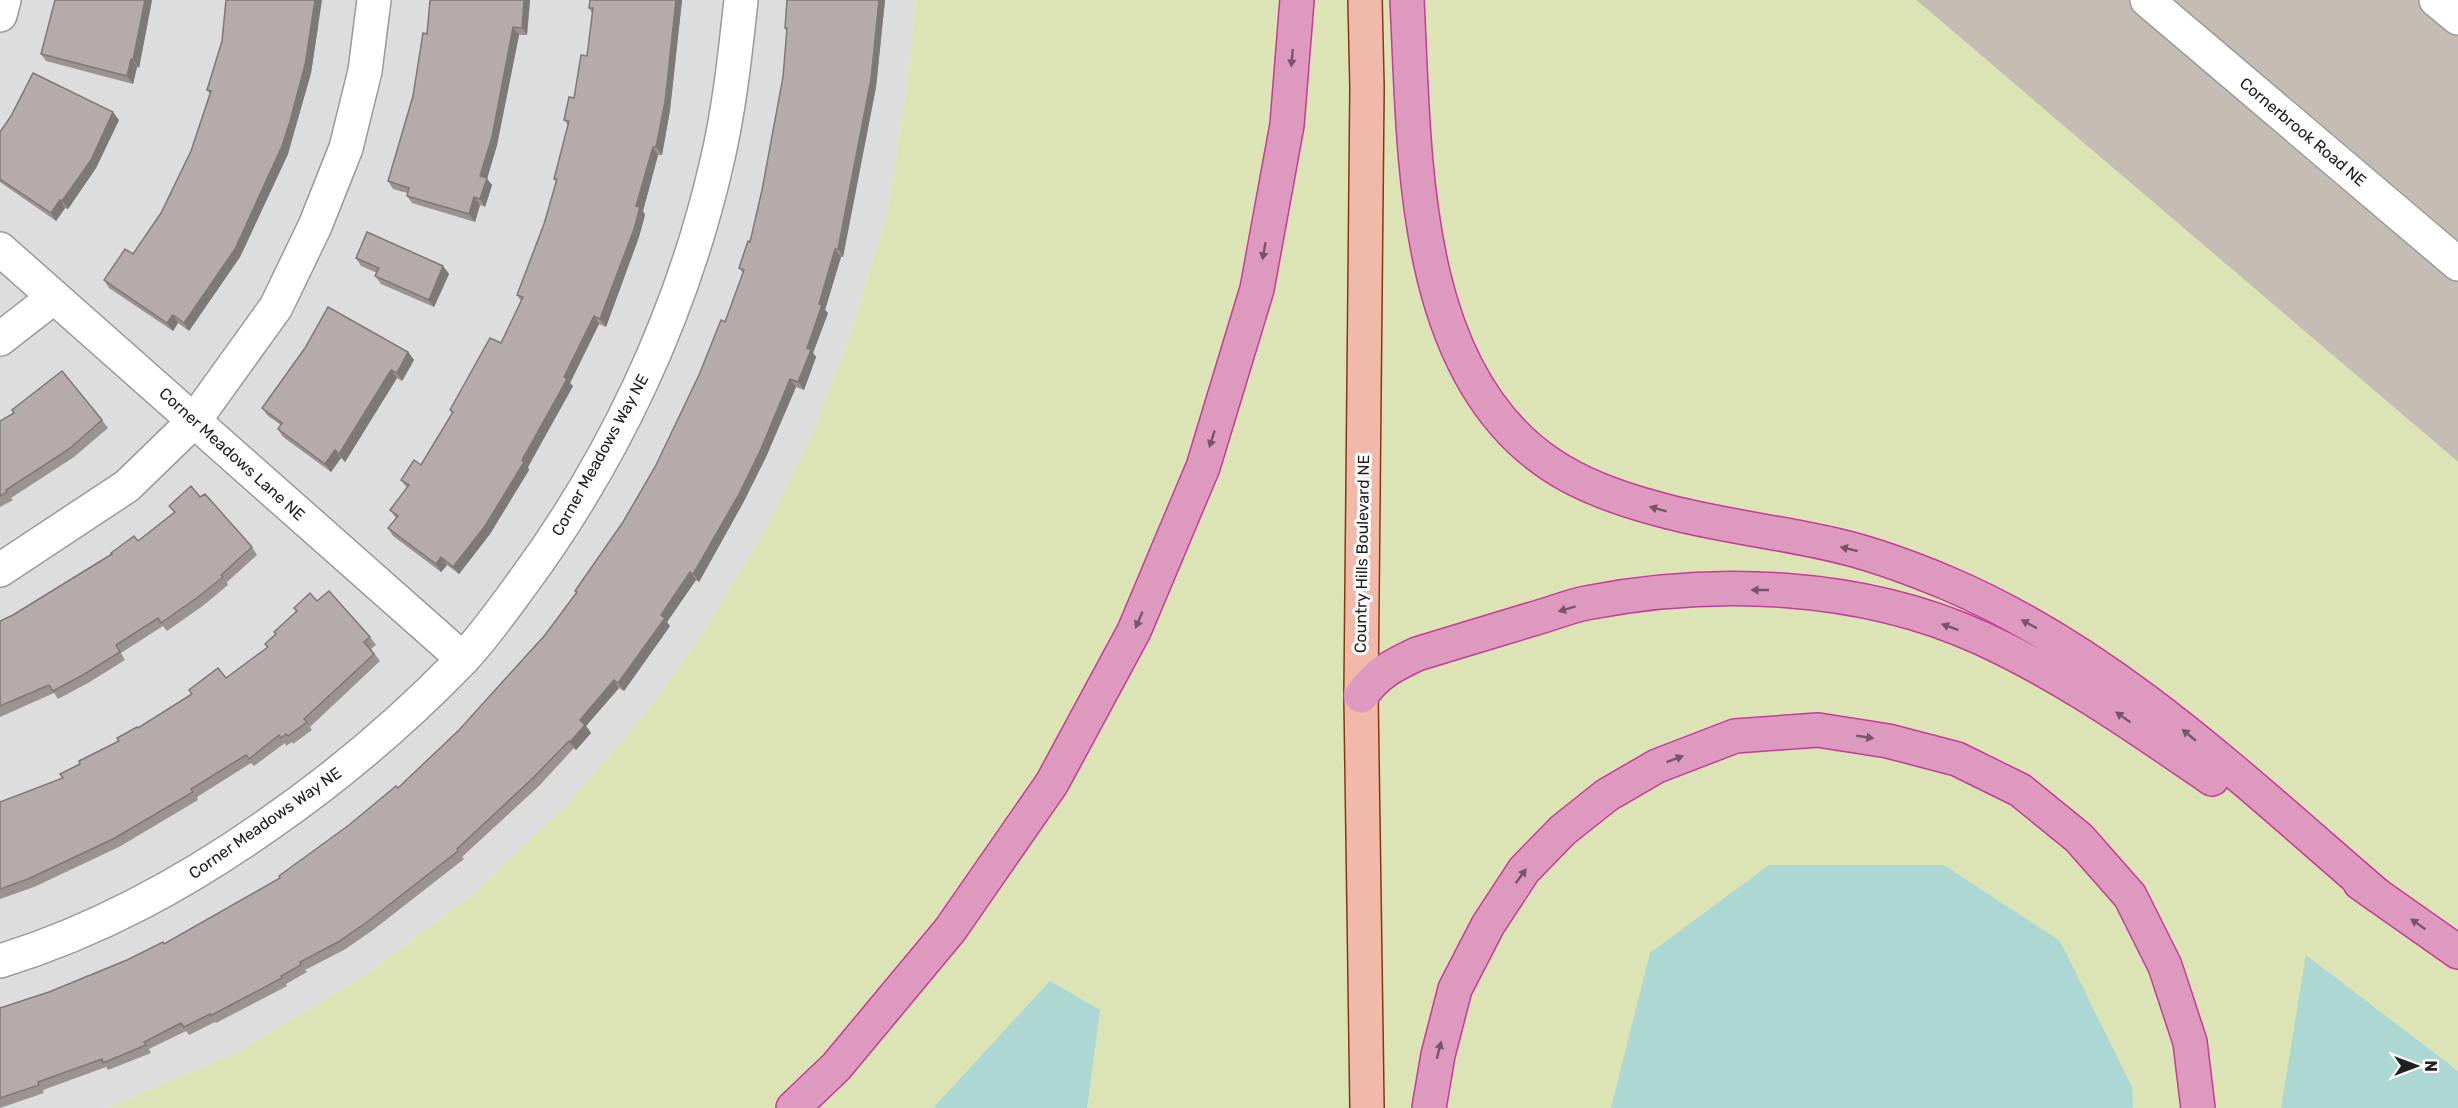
<svg xmlns="http://www.w3.org/2000/svg" width="2458" height="1108" viewBox="0 0 2458 1108" font-family="Rubik,sans-serif">
  <style>
    .residential { fill: #dedddd }
    .construction { fill: #c3bdb4 }
    .grass { fill: #dce3b4 }
    .water { fill: #add7d2 }
    .lines { fill: none; stroke-linecap: round; stroke-linejoin: round }
    .minor-casing { stroke: #9a9a9a; stroke-width: 36 }
    .major-casing { stroke: #893712; stroke-width: 36 }
    .highway-casing { stroke: #c63b9c; stroke-width: 36 }
    .minor { stroke: #fff; stroke-width: 33 }
    .major { stroke: #f1b9aa; stroke-width: 33 }
    .highway { stroke: #dd99be; stroke-width: 33 }
    .wall { fill: #9b9392 }
    .shaded-wall { fill: #7e7877 }
    .building { fill: #b4abaa; stroke: #7e7877; stroke-width: 1.5 }
    .oneway { fill: #755667 }
    .labels { text-anchor: middle; dominant-baseline: central; stroke-width: 6; stroke-linejoin: round; paint-order: stroke }
    .street-label { font-size: 16px; fill: #202020; stroke: #fff }
  </style>
  <rect width="100%" height="100%" fill="#efeae7"/>
  <!-- residential -->
  <path class="residential" d="M0,0h916l-9,85 -19,127 -38,123 -37,98 -48,98 -63,103 -53,76 -80,93 -96,91 -112,84 -123,74 -131,56h-107z"/>
  <!-- construction -->
  <path class="construction" d="M1916,0h542v462z"/>
  <!-- grass -->
  <path class="grass" d="M916,0h1000l542,462v646h-2351l131,-56 123,-74 112,-84 96,-91 80,-93 53,-76 63,-103 48,-98 37,-98 38,-123 19,-127z"/>
  <!-- water -->
  <g class="water">
    <path d="M1769,865h175l116,76 72,146 1,21h-522l39,-155z"/>
    <path d="M2306,955l152,116v37h-177z"/>
    <path d="M1050,981l50,29 -13,98h-154z"/>
  </g>
  <g class="lines">
    <defs>
      <g id="minor">
        <path d="M2147,0l311,264"/>
        <path d="M2436,0l22,18"/>
        <path d="M0,15l4,-15"/>
        <path d="M0,249l463,410"/>
        <path d="M0,339l54,-42"/>
        <path d="M0,570l127,-84 67,-65 82,-114 39,-81 31,-78 19,-77 9,-71"/>
        <path d="M0,961c98,-30 185,-78 269,-137 69,-48 133,-102 192,-163 22,-23 41,-50 60,-76 92,-124 160,-269 195,-419 13,-54 19,-110 25,-166"/>
      </g>
      <path id="major" d="M1365,0l2,87 -6,609 6,412"/>
      <g id="highway">
        <path d="M1407,0c8,151 2,369 143,464 32,22 70,35 108,45 63,18 129,23 193,40 33,9 65,21 96,34 165,70 296,197 430,312"/>
        <path d="M1361,696c16,-23 31,-30 56,-42 37,-11 75,-23 112,-34 19,-5 38,-13 57,-17 128,-25 274,-20 395,35 83,38 157,90 231,141"/>
        <path d="M2360,883l98,69"/>
        <path d="M793,1108l43,-41 114,-137 102,-147 82,-152 69,-164 54,-178 30,-164 10,-125"/>
        <path d="M1429,1108l9,-53 17,-66 33,-64 36,-55 39,-40 44,-35 50,-29 78,-30 83,-6 70,11 69,18 63,31 59,48 51,58 35,70 25,76 8,66"/>
      </g>
    </defs>
    <!-- minor casing -->
    <use href="#minor" class="minor-casing"/>
    <!-- major casing -->
    <use href="#major" class="major-casing"/>
    <!-- highway casing -->
    <use href="#highway" class="highway-casing"/>
    <!-- minor -->
    <use href="#minor" class="minor"/>
    <!-- major -->
    <use href="#major" class="major"/>
    <!-- highway -->
    <use href="#highway" class="highway"/>
  </g>
  <!-- wall -->
  <g class="wall">
    <path d="M152,0l-13,68 -2,-1 -4,17 -87,-23 -5,-7z"/>
    <path d="M430,0h100l-3,35h-8l-22,110 -10,34 5,6 -7,22 -5,-2 -5,17 -63,-19 -5,-7v-3l-14,-4 -5,-8 25,-85 14,-62z"/>
    <path d="M590,0h92l-12,110 -8,45h-4l-15,56 2,4 -6,22 -33,90 -7,-3 -29,59 3,3 -45,81 1,3 -39,64 -31,40 -12,-9 -6,7 -48,-36 -5,-8 8,-10 -6,-8 17,-22 -6,-8 20,-15 31,-52 -2,-3 51,-67 20,-42 -4,-6 27,-71 12,-42 -2,-3 14,-54 -4,-5 10,-22 13,-42 5,-43 -3,-5z"/>
    <path d="M787,0h98l-9,87 -33,170h-2l-16,53 3,3 -15,40 3,4 -12,33 -8,-3 -30,70 -23,46 -44,79 -3,-2 -29,42 3,4 -46,65 -5,-3 -33,38 5,7 -15,17 -2,-2 -35,38 -77,71 2,2 -91,71 -29,20 -39,20 2,2 -21,12 1,2 -71,37 -1,-1 -26,13 -3,-4 -37,18 2,4 -43,17 -2,-3 -63,23 1,3 -44,15v-100l49,-16 78,-32 38,-17 115,-65 118,-90 61,-58 86,-95 32,-42 -2,-2 48,-69 32,-55 70,-145 18,-49 -4,-5 11,-26 12,-52 21,-113 4,-45 -2,-4z"/>
    <path d="M318,27l-7,46 -16,56 -7,25 -48,103 -51,74 -11,-8 -5,8 -64,-43 -5,-8 29,-26 28,-41 30,-62 19,-57 -3,-4z"/>
    <path d="M119,120l-23,48 -28,41 -3,-1 -9,13 -56,-39v-50z"/>
    <path d="M356,258l87,8 6,8 -15,33 -53,-23 -6,-8 2,-3 -16,-7z"/>
    <path d="M408,352l6,8 -12,21 -5,-3 -52,84 -4,-4 -10,14 -48,-35 -5,-8 3,-4 -13,-9 -6,-8z"/>
    <path d="M102,420l6,8 -34,29 -63,41 2,2 -13,7v-86z"/>
    <path d="M200,497l52,50 5,8 -30,27 1,3 -24,20 -37,26 -4,-5 -42,27 4,7 -37,23 -30,16 -4,-6 -54,24v-96l13,-6 125,-74 36,-29 -5,-6z"/>
    <path d="M317,601l53,36 6,8 -5,4 9,12 -70,66 2,3 -19,14 -1,-2 -6,4 -1,-3 -31,23 -3,-3 -54,34 1,3 -79,47 -85,40 -34,12v-97l63,-24 17,-14 58,-36 88,-50 41,-31 -2,-3 11,-10 20,-23 -2,-3z"/>
  </g>
  <!-- shaded-wall -->
  <g class="shaded-wall">
    <path d="M145,0h7l-13,68 -6,-8z"/>
    <path d="M315,0h7l-11,73 -16,56 -7,25 -48,103 -51,74 -5,-8z"/>
    <path d="M524,0h6l-3,35 -5,-7z"/>
    <path d="M676,0h6l-12,110 -8,45 -6,-8z"/>
    <path d="M879,0h6l-9,87 -33,170 -5,-8z"/>
    <path d="M513,27l6,8 -22,110 -10,34 5,6 -7,22 -5,-8v-23z"/>
    <path d="M131,59l6,8 -4,17 -6,-8z"/>
    <path d="M113,112l6,8 -23,48 -28,41 -6,-8z"/>
    <path d="M653,147l5,8 -15,56 2,4 -6,22 -33,90 -6,-8 36,-113z"/>
    <path d="M474,197l6,8 -5,17 -6,-8z"/>
    <path d="M60,200l5,8 -9,13 -5,-8z"/>
    <path d="M835,249l6,8 -16,53 3,3 -15,40 3,4 -12,33 -6,-8 21,-78z"/>
    <path d="M443,266l6,8 -15,33 -5,-7z"/>
    <path d="M173,315l5,8 -5,8 -6,-8z"/>
    <path d="M594,316l5,8 -29,59 3,3 -45,81 1,3 -39,64 -31,40 -6,-7 69,-107z"/>
    <path d="M408,352l6,8 -12,21 -5,-8z"/>
    <path d="M391,370l6,8 -52,84 -6,-8z"/>
    <path d="M790,379l6,8 -30,70 -23,46 -44,79 -6,-8z"/>
    <path d="M335,450l6,8 -10,14 -6,-8z"/>
    <path d="M441,557l6,8 -6,7 -5,-8z"/>
    <path d="M690,572l6,8 -29,42 3,4 -46,65 -6,-8 43,-68z"/>
    <path d="M614,680l5,8 -33,38 5,7 -15,17 -6,-8 10,-22z"/>
  </g>
  <!-- building -->
  <g class="building">
    <path d="M55,0h90l-12,60 -2,-1 -4,17 -86,-22z"/>
    <path d="M226,0h89l-10,65 -15,56 -8,25 -47,103 -51,74 -11,-8 -6,8 -63,-43 21,-31 8,5 28,-41 30,-62 20,-60 -4,-1 15,-49z"/>
    <path d="M430,0h94l-2,28 -9,-1 -21,110 -12,39 7,2 -7,21 -6,-2 -5,17 -62,-18 2,-8 -21,-7 25,-85 10,-63 4,1z"/>
    <path d="M590,0h86l-11,102 -9,45h-3l-17,59 4,1 -6,22 -34,90 -6,-3 -30,61 3,2 -45,81 2,2 -39,64 -32,41 -12,-10 -5,7 -48,-36 10,-12 -8,-6 19,-25 -8,-5 13,-20 7,5 32,-53 -3,-2 40,-72 11,5 22,-46 -6,-2 27,-71 13,-45h-3l15,-58 -5,-1 5,-23 5,1 7,-43 6,1 6,-48h-4z"/>
    <path d="M787,0h92l-8,79 -33,170h-3l-16,55 3,1 -15,43 4,2 -13,32 -8,-3 -29,70 -23,47 -45,78 -3,-2 -29,43 4,3 -47,65 -4,-3 -34,40 5,5 -15,17 -1,-1 -36,37 -76,71 1,2 -91,71 -29,20 -38,20 1,3 -20,11 1,2 -72,38v-2l-26,13 -3,-4 -37,19 2,3 -43,18 -1,-4 -64,23 1,3 -39,13v-90l49,-16 78,-32 36,-18 1,2 116,-66 -1,-2 70,-51 47,-39 2,2 61,-58 86,-95 32,-43 -2,-1 48,-69 32,-55 44,-92 22,-55 4,2 19,-52 -5,-2 9,-27 2,1 12,-52 21,-113 4,-49h-2z"/>
    <path d="M33,73l80,39 -22,48 -29,41 -2,-1 -9,13 -51,-34v-47l11,-16z"/>
    <path d="M367,232l76,34 -14,34 -54,-24 4,-8 -23,-10z"/>
    <path d="M328,307l80,45 -11,21 -6,-3 -52,84 -4,-4 -10,14 -47,-35 4,-6 -20,-15 43,-60z"/>
    <path d="M62,371l40,49 -33,29 -63,41 1,2 -7,4v-75l14,-8 -2,-3z"/>
    <path d="M191,486l9,11 5,-3 47,53 -31,28 2,2 -25,20 -37,26 -3,-5 -42,27 4,7 -37,23 -30,16 -4,-6 -49,21v-85l13,-6 99,-61 -1,-1 23,-17 4,5 37,-29 -6,-6z"/>
    <path d="M329,591l41,46 -6,5 10,12 -70,65 3,3 -19,14 -2,-2 -5,4 -2,-3 -30,24 -3,-4 -55,34 2,3 -80,47 -85,40 -28,10v-87l63,-24 -3,-4 20,-10 -1,-3 40,-20 -2,-3 20,-11 1,1 54,-34 -3,-4 29,-22 8,10 42,-31 -3,-3 11,-10 -2,-2 23,-21 -3,-3 16,-15 7,8z"/>
  </g>
  <!-- one-way arrows -->
  <defs><path id="oneway-solid" d="M-6-.8H1V-3.2L6.5 0L1 3.2V.8H-6Z" transform="scale(1.5)"/></defs>
  <g class="oneway">
    <use href="#oneway-solid" transform="translate(1292 58) rotate(95)"/>
    <use href="#oneway-solid" transform="translate(1264 251) rotate(100)"/>
    <use href="#oneway-solid" transform="translate(1212 439) rotate(107)"/>
    <use href="#oneway-solid" transform="translate(1658 509) rotate(-165)"/>
    <use href="#oneway-solid" transform="translate(1849 549) rotate(-166)"/>
    <use href="#oneway-solid" transform="translate(1760 590) rotate(-180)"/>
    <use href="#oneway-solid" transform="translate(1567 609) rotate(163)"/>
    <use href="#oneway-solid" transform="translate(1139 620) rotate(113)"/>
    <use href="#oneway-solid" transform="translate(2029 624) rotate(-152)"/>
    <use href="#oneway-solid" transform="translate(1950 627) rotate(-160)"/>
    <use href="#oneway-solid" transform="translate(2123 717) rotate(-145)"/>
    <use href="#oneway-solid" transform="translate(2189 735) rotate(-140)"/>
    <use href="#oneway-solid" transform="translate(1865 737) rotate(9)"/>
    <use href="#oneway-solid" transform="translate(1675 759) rotate(-21)"/>
    <use href="#oneway-solid" transform="translate(1521 876) rotate(-54)"/>
    <use href="#oneway-solid" transform="translate(2418 924) rotate(-145)"/>
    <use href="#oneway-solid" transform="translate(1439 1050) rotate(-76)"/>
  </g>
  <g class="labels">
    <!-- street labels -->
    <g class="street-label">
      <text transform="translate(2303 132) rotate(40)">Cornerbrook Road NE</text>
      <text transform="translate(232 454) rotate(42)">Corner Meadows Lane NE</text>
      <text transform="translate(600 455) rotate(-61)">Corner Meadows Way NE</text>
      <text transform="translate(1362 554) rotate(-89)">Country Hills Boulevard NE</text>
      <text transform="translate(265 823) rotate(-35)">Corner Meadows Way NE</text>
    </g>
  </g>
  <!-- north arrow -->
  <g transform="translate(2416 1066) rotate(90)" stroke="#ffffff" stroke-width="4.5" paint-order="stroke">
  <path d="M0-4.5L10 22L0 15L-10 22Z" fill="#202020"/>
  <text y="-9" font-size="16" font-weight="bold" text-anchor="middle" fill="#202020">N</text>
  </g>
</svg>
